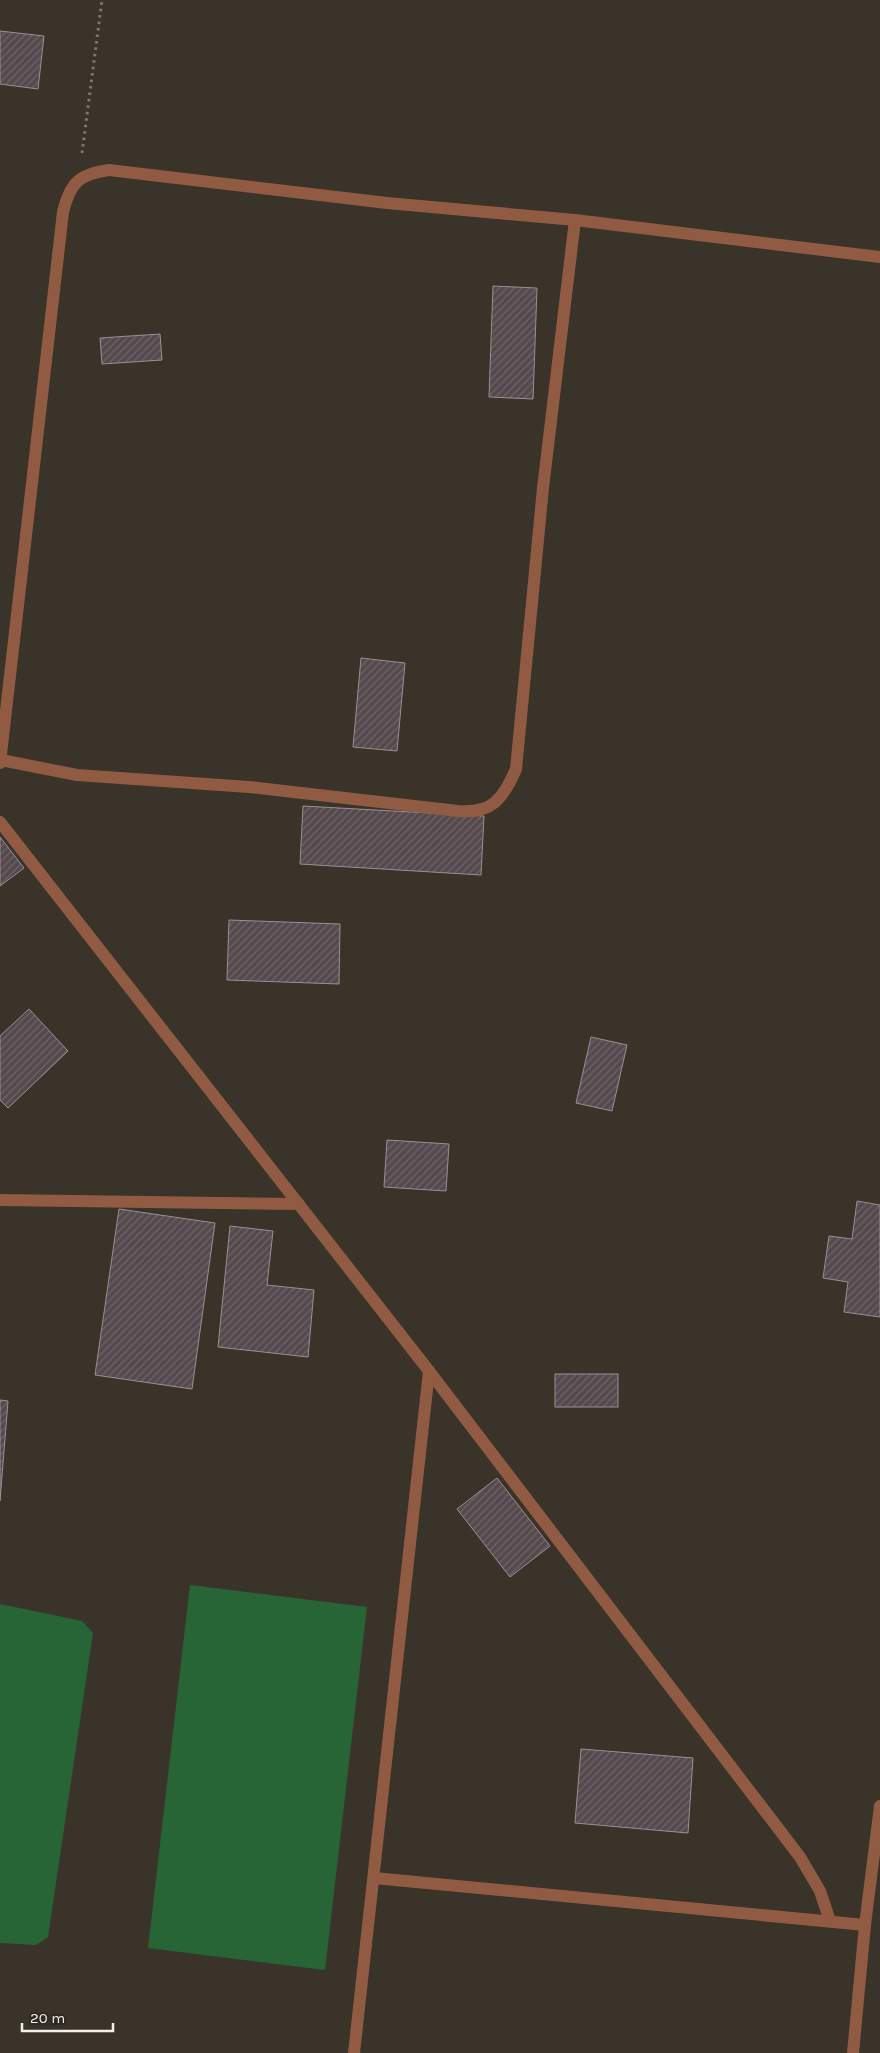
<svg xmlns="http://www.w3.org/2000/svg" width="880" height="2053" viewBox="0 0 880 2053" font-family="Karla,sans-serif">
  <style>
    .green { fill: #286536 }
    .building { fill: url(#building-hatch); stroke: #9c8f94 }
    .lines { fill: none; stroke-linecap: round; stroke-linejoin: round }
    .path { stroke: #7e7870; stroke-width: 3; stroke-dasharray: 2.5 4; stroke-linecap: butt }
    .minor { stroke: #905b42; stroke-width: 12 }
  </style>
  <defs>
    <pattern id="building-hatch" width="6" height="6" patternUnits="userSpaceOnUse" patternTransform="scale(1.25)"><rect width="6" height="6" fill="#55494e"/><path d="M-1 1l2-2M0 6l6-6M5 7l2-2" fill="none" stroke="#6e6468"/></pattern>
  </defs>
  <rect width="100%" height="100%" fill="#3a332a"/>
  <!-- green -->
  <g class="green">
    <path d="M190,1585l177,22 -42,363 -177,-22z"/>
    <path d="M0,1604l82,17 11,12 -45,304 -12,8 -36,-2z"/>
  </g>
  <!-- building -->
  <g class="building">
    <path d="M0,31l44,5 -6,53 -38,-5z"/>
    <path d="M493,286l44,2 -4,111 -44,-2z"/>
    <path d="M160,334l2,26 -60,4 -2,-26z"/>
    <path d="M361,658l44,5 -8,88 -44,-4z"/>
    <path d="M303,806l181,10 -3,59 -181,-11z"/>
    <path d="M0,837l24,31 -24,18z"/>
    <path d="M229,920l111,4 -1,60 -112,-4z"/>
    <path d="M29,1009l39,42 -60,57 -8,-8v-64z"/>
    <path d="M591,1037l36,8 -15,66 -36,-8z"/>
    <path d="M387,1140l62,4 -3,47 -62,-4z"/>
    <path d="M857,1201l23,4v112l-36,-5 4,-30 -25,-4 6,-42 23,3z"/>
    <path d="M119,1209l96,14 -23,166 -97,-14z"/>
    <path d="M230,1226l43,5 -6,54 47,5 -6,67 -90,-10z"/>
    <rect x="555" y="1374" width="63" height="33"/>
    <path d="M0,1400l8,1 -8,100z"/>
    <path d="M497,1478l53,68 -40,31 -53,-68z"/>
    <path d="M581,1749l112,9 -5,75 -113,-10z"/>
  </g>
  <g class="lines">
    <!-- path -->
    <path class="path" d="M82,153l20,-153"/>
    <!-- minor -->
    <g class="minor">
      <path d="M1,760l76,15 172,12 209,24c34,3 45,-12 58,-42l27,-281 32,-268"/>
      <path d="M0,763l63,-551c7,-29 16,-38 46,-42l278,33 188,17 305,37"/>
      <path d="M0,822l429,549 371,486 20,34 10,30"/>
      <path d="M0,1200l299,4"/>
      <path d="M374,1878l491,47"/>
      <path d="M354,2053l75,-682"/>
      <path d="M853,2053l12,-128 15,-119"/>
    </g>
  </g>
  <!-- scale -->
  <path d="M22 2023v8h91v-8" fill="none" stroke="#f2eee8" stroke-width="2.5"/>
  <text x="30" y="2023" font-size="15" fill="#f2eee8" stroke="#302921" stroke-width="4" paint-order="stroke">20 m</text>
</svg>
